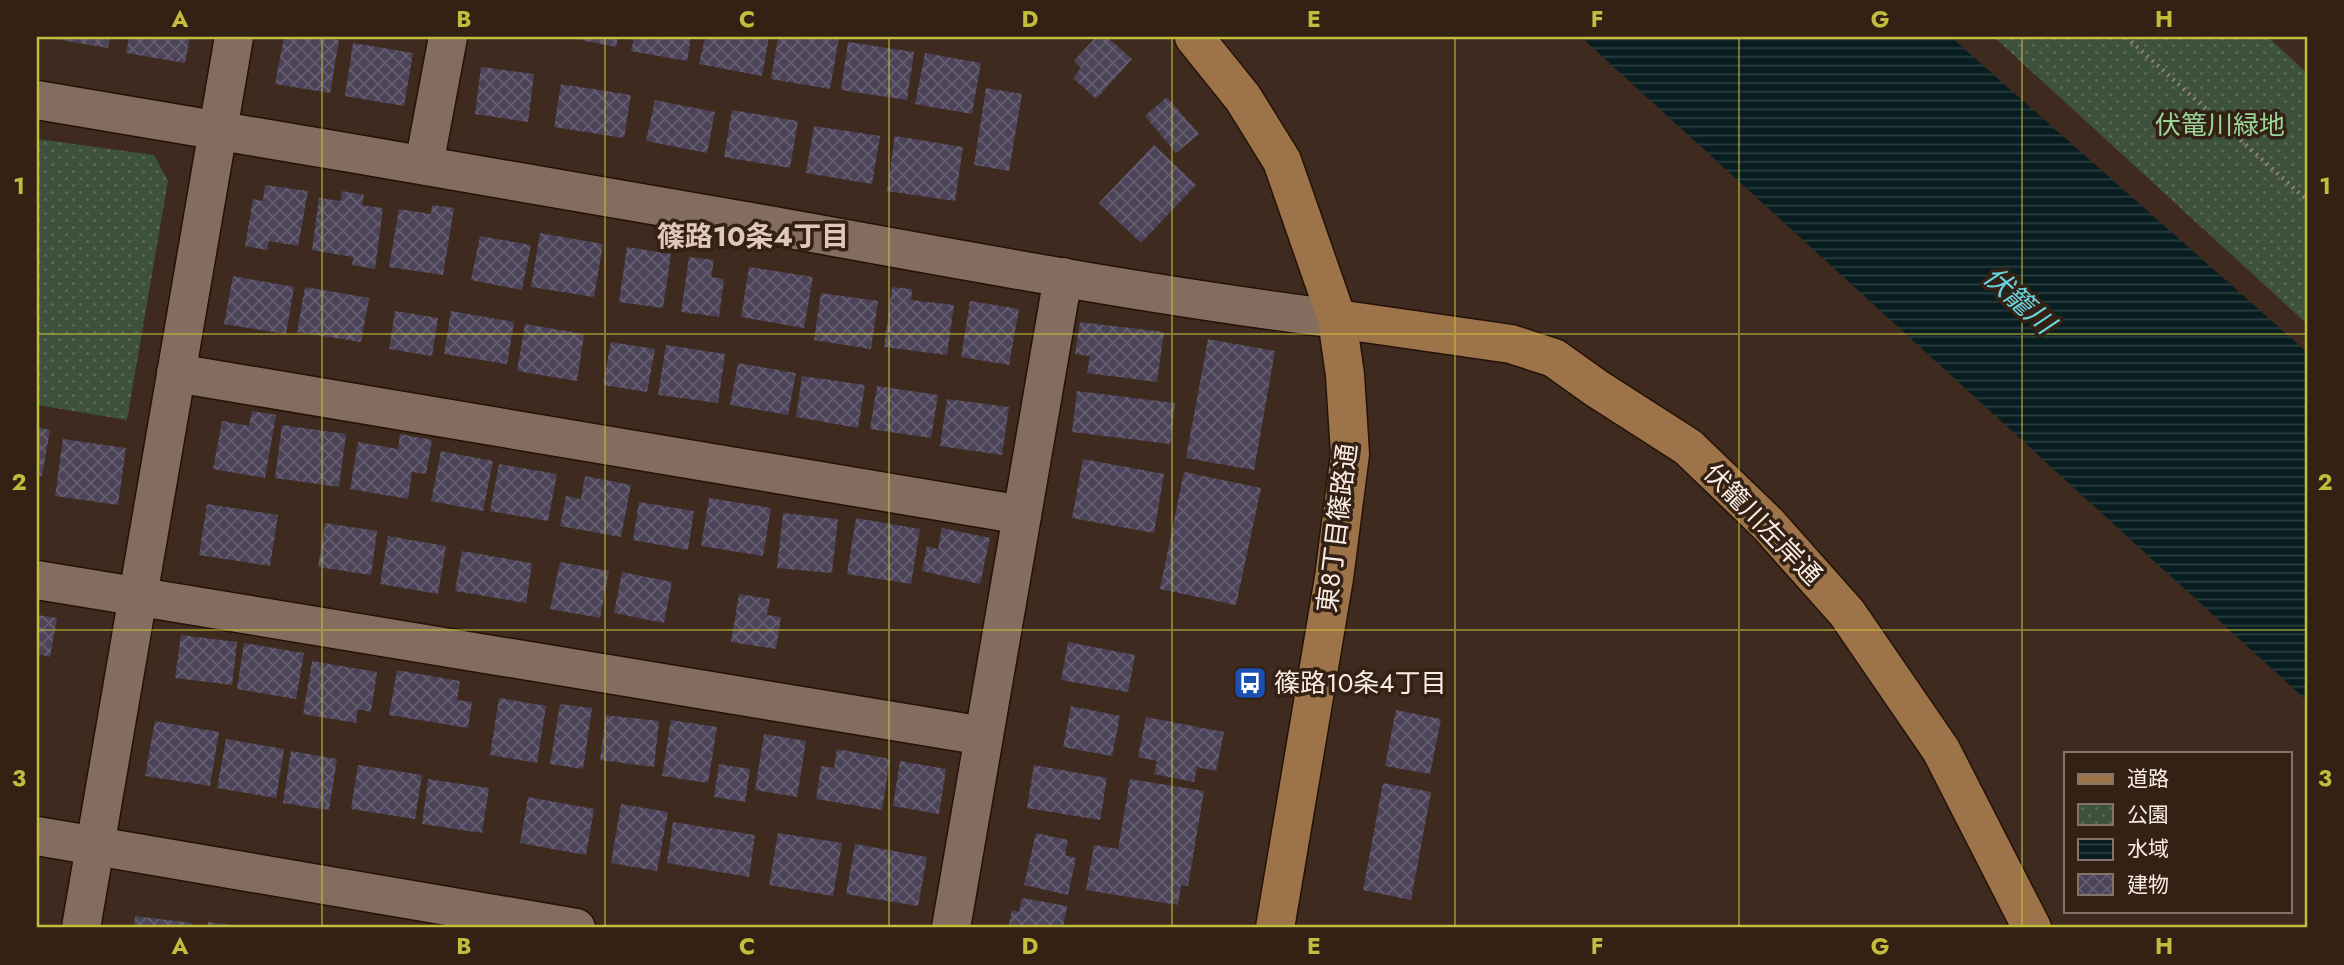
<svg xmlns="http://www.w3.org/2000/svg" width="2344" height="965" viewBox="0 0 2344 965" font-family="Jost,'Noto Sans JP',sans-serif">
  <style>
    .park { fill: url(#park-dots) }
    .water { fill: url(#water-rules) }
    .building { fill: url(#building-cross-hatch) }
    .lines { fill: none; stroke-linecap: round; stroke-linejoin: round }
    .minor-casing { stroke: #241207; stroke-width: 41 }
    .major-casing { stroke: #241207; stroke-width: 41 }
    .path { stroke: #8f7e74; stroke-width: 4.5; stroke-dasharray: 2 5; stroke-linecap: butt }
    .minor { stroke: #846d5f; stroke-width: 38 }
    .major { stroke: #9d7349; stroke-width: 38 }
    .grid { fill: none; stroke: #c4bc3d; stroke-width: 2; stroke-opacity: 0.55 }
    .labels { text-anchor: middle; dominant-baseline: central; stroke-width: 7; stroke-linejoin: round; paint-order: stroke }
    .park-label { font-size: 26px; fill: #9bd499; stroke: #332114 }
    .street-label { font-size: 26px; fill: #fbede6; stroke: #332114 }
    .poi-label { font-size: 26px; fill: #fbede6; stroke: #332114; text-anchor: start }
    .neighbourhood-label { font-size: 28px; font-weight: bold; fill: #e0c7b7; stroke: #332114 }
    .water-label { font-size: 28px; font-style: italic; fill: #67d3e0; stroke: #332114 }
    .neatline { fill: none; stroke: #c4bc3d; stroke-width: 2.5 }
    .grid-label { font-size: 23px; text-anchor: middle; font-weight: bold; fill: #c4bc3d }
  </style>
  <defs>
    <pattern id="park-dots" width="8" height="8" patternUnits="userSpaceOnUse" patternTransform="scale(1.75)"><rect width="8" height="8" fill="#3d513c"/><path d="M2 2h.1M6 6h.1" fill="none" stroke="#5a6a58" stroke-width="1.8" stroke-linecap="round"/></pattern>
    <pattern id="water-rules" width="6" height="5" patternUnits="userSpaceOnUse" patternTransform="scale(1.75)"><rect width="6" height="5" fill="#071d1f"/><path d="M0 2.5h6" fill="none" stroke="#2c3e40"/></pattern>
    <pattern id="building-cross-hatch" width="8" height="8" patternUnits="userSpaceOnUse" patternTransform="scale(1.75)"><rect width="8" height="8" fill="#4b4358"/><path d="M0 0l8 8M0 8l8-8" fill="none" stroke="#665e70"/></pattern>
  </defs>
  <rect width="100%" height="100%" fill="#3e2a1e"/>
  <!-- park -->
  <g class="park">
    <path d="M1994,37h274l39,36v251z"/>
    <path d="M38,139l116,16 14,26 -41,239 -90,-15z"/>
  </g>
  <!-- water -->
  <path class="water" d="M1581,37h370l356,315v349z"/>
  <!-- building -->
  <g class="building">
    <path d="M56,37h54l-2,11 -53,-9z"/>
    <path d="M129,37h61l-5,26 -59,-10z"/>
    <path d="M284,37h37l18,3 -9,53 -55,-9z"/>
    <path d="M566,37h52l-2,10z"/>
    <path d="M634,37h57l-4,24 -56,-10z"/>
    <path d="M705,37h64l-7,39 -63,-12z"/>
    <path d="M778,37h61l-9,52 -59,-10z"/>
    <path d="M1096,37h11l25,22 -36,40 -23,-21 8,-10 -7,-7z"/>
    <path d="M848,42l66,10 -7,48 -66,-10z"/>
    <path d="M353,43l60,10 -9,53 -59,-10z"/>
    <path d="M925,53l56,10 -9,51 -57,-10z"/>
    <path d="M481,67l53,7 -6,48 -53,-8z"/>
    <path d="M561,84l70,11 -7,43 -70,-11z"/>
    <path d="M986,88l36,6 -13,77 -35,-6z"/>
    <path d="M1167,97l32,37 -23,19 -31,-37z"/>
    <path d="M655,100l60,12 -8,41 -61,-12z"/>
    <path d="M732,110l66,11 -8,47 -66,-11z"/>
    <path d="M814,126l66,10 -8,48 -66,-11z"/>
    <path d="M895,136l68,11 -8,54 -68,-10z"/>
    <path d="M1154,145l42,40 -55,58 -42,-40z"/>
    <path d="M265,185l43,6 -10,55 -29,-5 -2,9 -22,-4 8,-47 10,2z"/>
    <path d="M342,191l22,4 -2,10 21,3 -8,61 -23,-4 1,-8 -41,-7 7,-52 22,3z"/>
    <path d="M432,205l22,3 -11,67 -54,-8 10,-58 32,5z"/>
    <path d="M540,233l63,11 -9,53 -63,-10z"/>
    <path d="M480,236l51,9 -9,45 -51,-10z"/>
    <path d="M627,247l44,7 -8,54 -44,-6z"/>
    <path d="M689,257l25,3 -3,17 13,2 -5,38 -38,-5z"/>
    <path d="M749,267l64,10 -9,51 -63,-11z"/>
    <path d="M233,276l61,11 -8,47 -62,-10z"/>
    <path d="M305,287l64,11 -8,44 -64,-10z"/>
    <path d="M892,287l20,2 -1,11 43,5 -7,50 -63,-8z"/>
    <path d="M821,293l57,8 -7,48 -57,-9z"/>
    <path d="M970,301l49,8 -10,56 -48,-8z"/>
    <path d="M395,311l43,7 -6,38 -43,-7z"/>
    <path d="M451,311l63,11 -7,42 -63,-10z"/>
    <path d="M1080,322l84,10 -7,50 -70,-9 3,-17 -15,-2z"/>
    <path d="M525,324l59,10 -7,47 -60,-10z"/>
    <path d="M1208,339l67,12 -21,119 -68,-12z"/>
    <path d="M611,342l44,7 -8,43 -44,-7z"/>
    <path d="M666,345l59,9 -7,49 -60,-8z"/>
    <path d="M738,363l58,10 -8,42 -58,-10z"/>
    <path d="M802,376l63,9 -7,43 -62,-11z"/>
    <path d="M877,386l61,9 -7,43 -61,-9z"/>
    <path d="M1077,391l98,12 -5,41 -98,-12z"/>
    <path d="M947,399l62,8 -7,48 -62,-9z"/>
    <path d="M252,411l24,4 -11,63 -52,-9 9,-48 27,5z"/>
    <path d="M282,425l64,9 -7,53 -64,-9z"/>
    <path d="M37,427l13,3 -8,46h-5z"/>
    <path d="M400,434l32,6 -6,34 -14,-2 -4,27 -58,-10 8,-47 40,7z"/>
    <path d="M63,439l63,9 -8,57 -63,-9z"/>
    <path d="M441,451l52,10 -10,50 -52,-10z"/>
    <path d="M1083,459l81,15 -10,59 -82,-15z"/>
    <path d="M499,464l58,10 -9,47 -58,-10z"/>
    <path d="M1184,472l77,16 -25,117 -76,-16z"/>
    <path d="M585,476l46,9 -10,52 -61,-11 6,-30 15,3z"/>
    <path d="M709,498l62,10 -8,48 -62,-10z"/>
    <path d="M639,502l55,9 -6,39 -55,-10z"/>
    <path d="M207,504l71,11 -8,51 -71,-11z"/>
    <path d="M783,513l55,6 -6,54 -55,-5z"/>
    <path d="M856,518l64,11 -9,55 -64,-10z"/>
    <path d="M325,523l52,8 -6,44 -53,-8z"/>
    <path d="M942,528l48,10 -10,46 -58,-13 5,-25 11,3z"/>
    <path d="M388,536l58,10 -8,48 -58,-10z"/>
    <path d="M462,551l70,12 -6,40 -71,-12z"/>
    <path d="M560,562l49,9 -9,47 -50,-9z"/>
    <path d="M622,572l50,10 -8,41 -50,-10z"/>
    <path d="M739,594l31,5 -3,16 14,2 -5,32 -45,-7z"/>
    <path d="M37,615l20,3 -7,39 -13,-3z"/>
    <path d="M181,635l56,7 -5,43 -57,-7z"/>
    <path d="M1068,642l67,13 -7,37 -67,-12z"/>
    <path d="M244,643l60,10 -8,46 -59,-10z"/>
    <path d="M312,661l65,11 -6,40 -13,-3 -2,14 -53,-9z"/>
    <path d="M397,670l63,11 -3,19 15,2 -4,26 -79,-13z"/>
    <path d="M499,698l47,8 -9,57 -47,-8z"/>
    <path d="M560,704l32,4 -9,61 -33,-5z"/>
    <path d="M1071,706l49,10 -8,40 -49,-9z"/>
    <path d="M1396,710l45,9 -11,55 -45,-8z"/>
    <path d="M606,715l53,6 -5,46 -54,-7z"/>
    <path d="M1146,717l78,15 -8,39 -19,-4 -3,15 -40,-8 3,-13 -19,-4z"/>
    <path d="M671,720l46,7 -9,56 -46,-7z"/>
    <path d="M155,721l64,11 -9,54 -65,-10z"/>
    <path d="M764,734l42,7 -9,56 -42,-7z"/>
    <path d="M226,739l58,10 -8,49 -59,-10z"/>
    <path d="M837,749l53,10 -8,51 -66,-11 5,-33 13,2z"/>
    <path d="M291,751l46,8 -8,51 -46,-7z"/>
    <path d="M900,761l46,8 -7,45 -46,-8z"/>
    <path d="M719,764l31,5 -5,33 -31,-5z"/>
    <path d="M358,765l64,10 -7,44 -64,-10z"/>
    <path d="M1034,765l73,13 -7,42 -73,-12z"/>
    <path d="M428,779l61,9 -7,45 -60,-9z"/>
    <path d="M1130,779l74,12 -16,95 -7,-1 -3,20 -92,-15 8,-45 24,4z"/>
    <path d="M1383,783l48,9 -20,108 -48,-10z"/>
    <path d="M528,797l66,12 -8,46 -66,-12z"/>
    <path d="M621,804l47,8 -11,59 -46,-8z"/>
    <path d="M673,822l82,13 -6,42 -82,-14z"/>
    <path d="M778,833l64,10 -9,53 -64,-11z"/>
    <path d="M1036,833l32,7 -3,15 11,3 -8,37 -44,-10z"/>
    <path d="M855,844l72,13 -9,49 -72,-12z"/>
    <path d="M1022,898l45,8 -4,22h-55l4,-18 7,2z"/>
    <path d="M135,916l57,7v5h-58z"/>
    <path d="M208,922l40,5v1h-41z"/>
  </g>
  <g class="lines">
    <defs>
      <g id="minor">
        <path d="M37,100c244,41 487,82 731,125 189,34 378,70 569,94"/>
        <path d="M424,165l24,-128"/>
        <path d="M176,373l846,142"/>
        <path d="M37,580l947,156"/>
        <path d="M37,836l539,92"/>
        <path d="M81,928l153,-891"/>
        <path d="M951,928l112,-651"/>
      </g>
      <g id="major">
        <path d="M1194,37l49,61 39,63 55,158 8,56 5,79 -16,124 -59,350"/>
        <path d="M1337,319l174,25 43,14 42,30 92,59 80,77 79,89 94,137 91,178"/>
      </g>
    </defs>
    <!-- minor casing -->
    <use href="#minor" class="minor-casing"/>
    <!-- major casing -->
    <use href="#major" class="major-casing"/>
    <!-- path -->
    <path class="path" d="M2126,37l181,163"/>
    <!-- minor -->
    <use href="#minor" class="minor"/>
    <!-- major -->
    <use href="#major" class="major"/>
  </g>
  <!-- grid -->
  <path class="grid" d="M322,37v891M605,37v891M889,37v891M1172,37v891M1455,37v891M1739,37v891M2022,37v891M37,334h2270M37,630h2270"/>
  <!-- icons -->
  <defs>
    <symbol id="bus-square" viewBox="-11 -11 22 22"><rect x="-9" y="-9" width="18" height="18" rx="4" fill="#1a4fb4" stroke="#332114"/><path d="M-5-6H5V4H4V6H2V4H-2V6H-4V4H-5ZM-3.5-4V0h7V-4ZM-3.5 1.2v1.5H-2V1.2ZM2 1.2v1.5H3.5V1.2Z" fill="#fff"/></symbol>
  </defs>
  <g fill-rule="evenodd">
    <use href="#bus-square" x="1231" y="664" width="38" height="38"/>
  </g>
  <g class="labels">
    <!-- park labels -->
    <g class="park-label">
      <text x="2220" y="125">伏篭川緑地</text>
    </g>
    <!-- street labels -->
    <g class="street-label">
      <text transform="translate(1763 524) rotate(46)">伏籠川左岸通</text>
      <text transform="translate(1337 528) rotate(-83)">東8丁目篠路通</text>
    </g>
    <!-- poi labels -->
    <g class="poi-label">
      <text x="1274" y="683">篠路10条4丁目</text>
    </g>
    <!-- neighbourhood labels -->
    <g class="neighbourhood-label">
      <text x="753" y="236">篠路10条4丁目</text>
    </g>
    <!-- water labels -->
    <g class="water-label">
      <text transform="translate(2019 300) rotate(42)">伏籠川</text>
    </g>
  </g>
  <!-- border -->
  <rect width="2344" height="965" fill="none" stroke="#332114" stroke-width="77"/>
  <!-- legend -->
  <rect x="2064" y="752" width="228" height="161" fill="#332114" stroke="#837368" stroke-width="2"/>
  <rect x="2078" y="774" width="35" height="10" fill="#9d7349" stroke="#837368" stroke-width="2"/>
  <text x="2127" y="786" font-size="21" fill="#fbede6">道路</text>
  <rect x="2078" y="804" width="35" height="21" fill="url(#park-dots)" stroke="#837368" stroke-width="2"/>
  <text x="2127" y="822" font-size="21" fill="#fbede6">公園</text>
  <rect x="2078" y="839" width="35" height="21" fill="url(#water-rules)" stroke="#837368" stroke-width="2"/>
  <text x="2127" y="856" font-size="21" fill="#fbede6">水域</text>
  <rect x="2078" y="874" width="35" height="21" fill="url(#building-cross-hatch)" stroke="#837368" stroke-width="2"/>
  <text x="2127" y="892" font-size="21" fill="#fbede6">建物</text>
  <rect x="38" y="38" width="2268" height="888" class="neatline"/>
  <g class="grid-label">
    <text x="180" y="27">A</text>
    <text x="464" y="27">B</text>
    <text x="747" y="27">C</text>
    <text x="1030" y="27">D</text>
    <text x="1314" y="27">E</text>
    <text x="1597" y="27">F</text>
    <text x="1880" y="27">G</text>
    <text x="2164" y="27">H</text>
    <text x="19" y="194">1</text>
    <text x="2325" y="194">1</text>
    <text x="19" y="490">2</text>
    <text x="2325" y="490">2</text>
    <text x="19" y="786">3</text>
    <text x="2325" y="786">3</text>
    <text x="180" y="954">A</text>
    <text x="464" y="954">B</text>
    <text x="747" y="954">C</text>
    <text x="1030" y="954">D</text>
    <text x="1314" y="954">E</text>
    <text x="1597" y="954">F</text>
    <text x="1880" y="954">G</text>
    <text x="2164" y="954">H</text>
  </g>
</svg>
